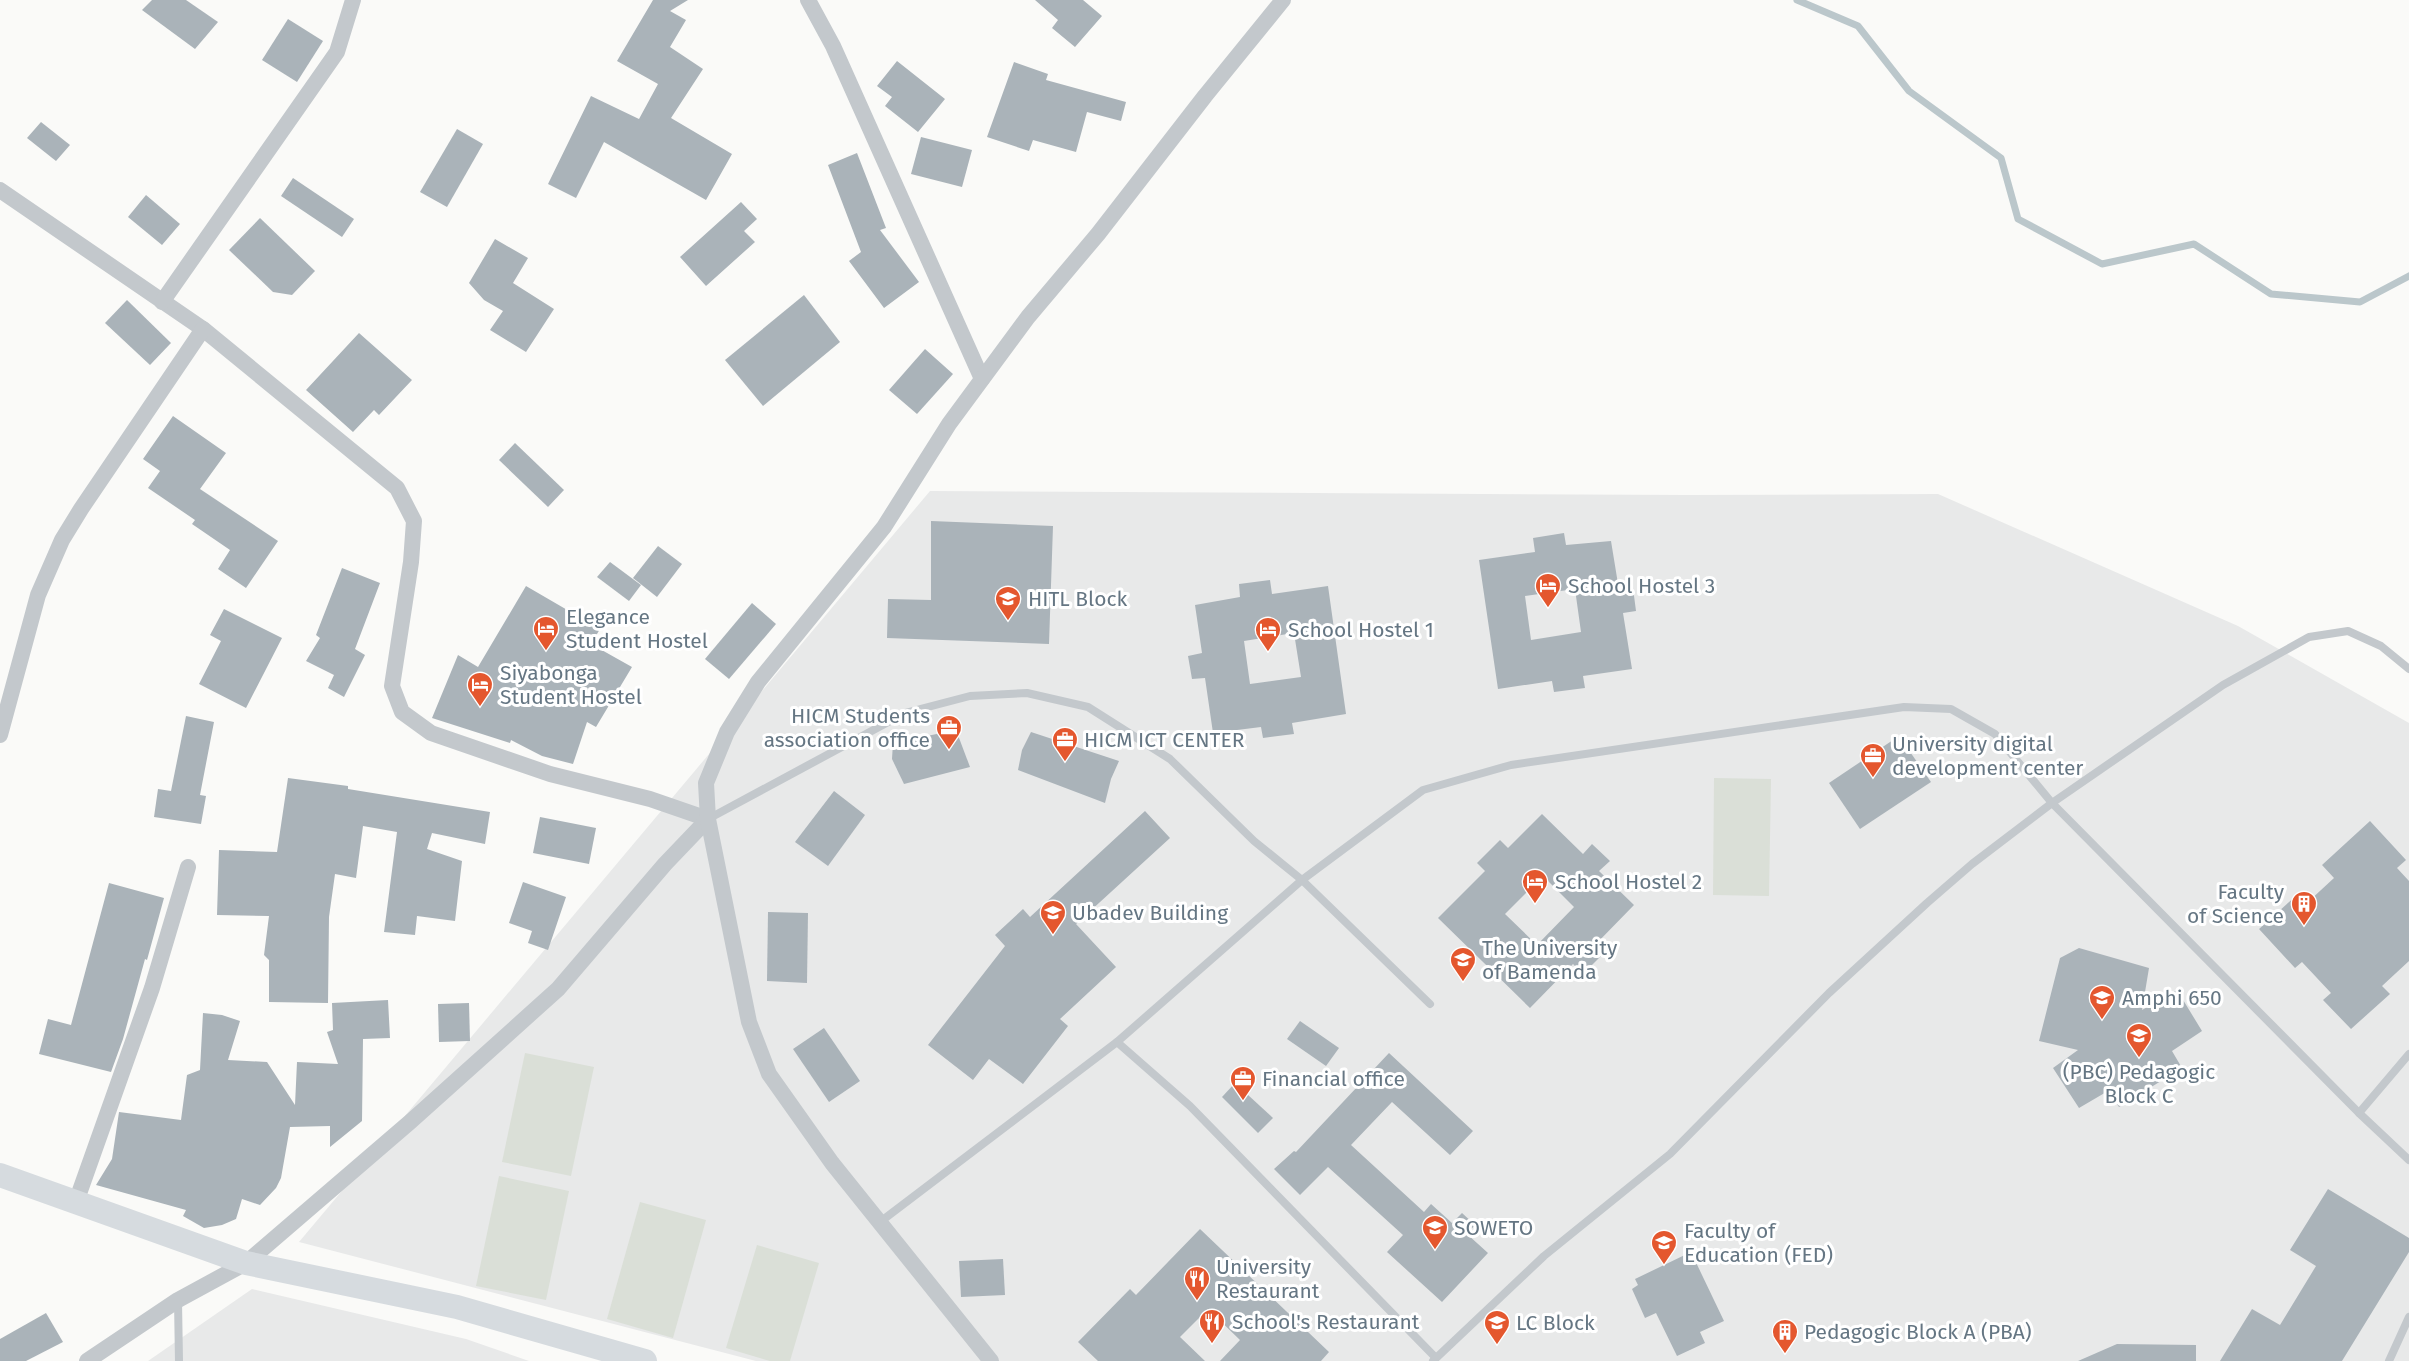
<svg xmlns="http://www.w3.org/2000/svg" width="2409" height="1361" viewBox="0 0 2409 1361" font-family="'Fira Sans',sans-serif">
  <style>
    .built { fill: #e8e9e9 }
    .green { fill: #dadfd7 }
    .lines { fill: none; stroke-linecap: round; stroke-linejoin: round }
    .stream { stroke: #bbc7cb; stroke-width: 7 }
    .building { fill: #aab3b9; fill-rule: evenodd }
    .lane { stroke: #c3c8cc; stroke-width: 8 }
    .street { stroke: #c3c8cc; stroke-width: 16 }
    .secondary { stroke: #d6dbdf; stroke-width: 24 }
    .labels { text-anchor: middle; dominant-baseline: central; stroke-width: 6; stroke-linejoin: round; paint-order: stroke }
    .poi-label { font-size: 21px; fill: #657683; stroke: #fff; text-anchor: start }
  </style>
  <rect width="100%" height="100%" fill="#fafaf8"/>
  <!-- built -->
  <g class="built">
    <path d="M930,491l756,4 252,-1 300,132 171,97v638h-1653l-457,-119z"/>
    <path d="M252,1289l214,50 63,22h-381z"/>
  </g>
  <!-- green -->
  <g class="green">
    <path d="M1714,778l57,1 -2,117 -56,-1z"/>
    <path d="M525,1053l69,14 -23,109 -69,-14z"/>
    <path d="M499,1176l70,15 -23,109 -70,-14z"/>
    <path d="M640,1202l66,18 -33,118 -66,-19z"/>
    <path d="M757,1245l62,18 -29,98h-20l-44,-13z"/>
  </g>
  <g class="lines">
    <!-- stream -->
    <path class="stream" d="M1797,0l61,26 51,65 92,67 17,61 84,45 92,-20 77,50 89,8 49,-26"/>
  </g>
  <!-- building -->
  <g class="building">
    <path d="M152,0h34l32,22 -23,27 -53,-39z"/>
    <path d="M653,0h35l-18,11 16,9 -16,27 33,22 -32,49 61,36 -26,46 -102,-58 -28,56 -28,-14 43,-88 48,23 19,-35 -41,-23z"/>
    <path d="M1035,0h48l19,16 -27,31 -23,-19 6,-8z"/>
    <path d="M288,19l35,22 -26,41 -35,-22z"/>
    <path d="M897,61l48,38 -27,33 -33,-26 7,-9 -15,-11z"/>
    <path d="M1014,62l34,12 -2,6 80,22 -5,19 -34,-9 -11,40 -43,-12 -4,11 -42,-14z"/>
    <path d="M41,122l29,23 -14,16 -29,-23z"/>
    <path d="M457,129l26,15 -36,63 -27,-15z"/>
    <path d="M921,137l51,13 -10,37 -51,-13z"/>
    <path d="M857,153l29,75 -6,2 39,52 -35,26 -35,-47 12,-9 -33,-87z"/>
    <path d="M293,178l61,41 -12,18 -61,-41z"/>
    <path d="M146,195l34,29 -18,21 -34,-28z"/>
    <path d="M741,202l16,17 -13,12 11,11 -49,44 -26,-29z"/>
    <path d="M260,218l55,53 -23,24 -19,-3 -44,-42z"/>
    <path d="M495,239l33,19 -15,25 41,26 -28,43 -36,-22 13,-19 -19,-11 -15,-17z"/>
    <path d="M804,295l36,47 -77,64 -38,-46z"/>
    <path d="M127,300l44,43 -21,22 -45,-42z"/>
    <path d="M359,333l53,47 -33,35 -5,-5 -21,22 -47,-42z"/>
    <path d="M925,349l28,25 -36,40 -28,-24z"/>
    <path d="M173,416l53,37 -26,36 78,52 -32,47 -28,-19 12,-19 -38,-26 3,-4 -47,-32 12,-17 -17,-12z"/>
    <path d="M515,443l49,47 -16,17 -49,-47z"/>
    <path d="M931,521l122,5 -4,118 -162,-6 1,-39 43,1z"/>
    <path d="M1564,533l2,12 45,-4 8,49 14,-2 3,23 -13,2 9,56 -49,7 2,12 -31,4 -2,-11 -54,8 -19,-129 56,-8 -2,-14zM1575,589l6,43 -50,8 -6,-44z"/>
    <path d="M658,546l24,18 -25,33 -24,-19z"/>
    <path d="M610,562l31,23 -12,16 -32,-24z"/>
    <path d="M342,568l38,15 -25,66 10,6 -21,42 -16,-9 6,-13 -28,-14 14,-23 -4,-3z"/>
    <path d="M1270,580l2,14 56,-8 18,128 -54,9 2,11 -31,4 -2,-11 -48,6 -8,-55 -13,1 -4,-23 14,-3 -7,-48 45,-8 -1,-13zM1294,633l7,44 -51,7 -6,-43z"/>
    <path d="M526,586l74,43 -9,15 41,23 -36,60 -9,-5 -14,42 -31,-8 -31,-16 -1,3 -78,-25 26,-63 20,12z"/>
    <path d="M752,603l24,21 -47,55 -24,-20z"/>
    <path d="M224,609l58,29 -36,70 -47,-24 22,-43 -11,-6z"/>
    <path d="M186,716l28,6 -14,73 6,1 -5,28 -47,-7 4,-28 13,2z"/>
    <path d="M956,730l14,37 -66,17 -12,-25 1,-16z"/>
    <path d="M1031,732l88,29 -8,18 -6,24 -87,-33 4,-20z"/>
    <path d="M1899,736l32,46 -71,47 -31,-46z"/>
    <path d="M288,778l60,8v3l142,23 -5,32 -53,-11 -5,16 35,12 -7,60 -38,-5 -2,19 -31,-3 13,-100 -34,-6 -7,52 -21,-4 -6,43 -1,86 -59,-1v-42l-5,-5 5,-39 -52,-1 2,-65 58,2z"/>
    <path d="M834,791l31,24 -37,51 -33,-24z"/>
    <path d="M1145,811l25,27 -94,86 40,43 -56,52 8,7 -45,58 -34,-25 -16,21 -45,-35 77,-99 -10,-11 28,-26 7,8z"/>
    <path d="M1542,814l41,40 9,-10 18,17 -11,10 35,34 -39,40 9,8 -21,21 -10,-10 -43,44 -92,-90 47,-47 -8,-8 23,-23 8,8zM1543,876l31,31 -37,38 -32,-31z"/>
    <path d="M540,817l56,11 -7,36 -56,-11z"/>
    <path d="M2370,821l36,39 -9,8 12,13v80l-27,25 8,8 -39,35 -28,-29 8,-7 -29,-31 -7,6 -36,-39 40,-36 9,9 26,-24 -12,-13z"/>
    <path d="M523,882l43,15 -18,53 -20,-7 4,-12 -23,-8z"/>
    <path d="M109,883l55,15 -17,62 -2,-1 -22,80 -12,33 -72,-18 9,-35 23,6z"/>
    <path d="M768,912l40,1 -1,70 -40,-2z"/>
    <path d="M2079,948l70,20 -7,42 35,-20 25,41 -30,20 10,17 -63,39 -11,-16 -29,17 -26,-40 25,-18 -39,-9 21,-83z"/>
    <path d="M388,1000l2,38 -27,1 -1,82 -32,26v-21l-40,1 -9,51 -5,10 -16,17 -18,-6 -6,20 -14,6 -18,3 -21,-12 3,-6 -90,-25 16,-26 7,-47 62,8 6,-45 13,-5 3,-57 19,2 18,6 -12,39 39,2 28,43 2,-43 41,2 -11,-32 6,-2 -1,-27z"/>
    <path d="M469,1003l1,38 -31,1 -1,-38z"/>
    <path d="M1300,1021l39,27 -13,18 -39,-27z"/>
    <path d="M824,1028l36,53 -31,21 -36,-53z"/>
    <path d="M1389,1053l84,78 -23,24 -58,-53 -41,43 73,67 7,-8 21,19 10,-10 13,12 -8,9 21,19 -46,49 -55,-50 16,-17 -75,-68 -28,28 -26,-26 20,-18 2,1z"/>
    <path d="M1235,1083l38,35 -15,15 -36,-36z"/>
    <path d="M2328,1189l81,49v14l-67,109h-122l32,-52 28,16 36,-59 -26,-16z"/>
    <path d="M1200,1229l129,123 -8,9h-101l20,-21 -32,-31 -28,28 25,24h-107l-20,-19 52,-53 6,6z"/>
    <path d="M1691,1252l33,69 -24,11 5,11 -28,13 -21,-43 -11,5 -13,-29 6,-4 -3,-6z"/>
    <path d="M1003,1259l2,36 -44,2 -2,-36z"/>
    <path d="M46,1313l17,29 -37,19h-26v-22z"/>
    <path d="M2117,1344l79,1v16h-118z"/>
  </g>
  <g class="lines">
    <!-- lane -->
    <g class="lane">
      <path d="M708,819l197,-106 65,-17 57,-3 61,14 82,52 84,82 48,39 -185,162 73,64 245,251"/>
      <path d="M1430,1004l-128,-124 121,-90 88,-25 393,-58 47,2 44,25 57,69 307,310 50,47"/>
      <path d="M2359,1113l50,-59"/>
      <path d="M880,1222l237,-180"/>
      <path d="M178,1301l1,60"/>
      <path d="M1433,1361l111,-105 126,-102 159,-161 98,-90 45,-39 80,-61 171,-118 86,-48 39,-6 33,15 28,23"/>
      <path d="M2389,1361l20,-44"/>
    </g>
    <!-- street -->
    <g class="street">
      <path d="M808,0l25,46 149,333"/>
      <path d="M0,190l203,139 194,159 17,33 -3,41 -19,124 10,26 29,21 119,41 100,25 58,20"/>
      <path d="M162,302l175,-250 16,-52"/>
      <path d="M0,735l38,-140 24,-55 19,-31 122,-180"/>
      <path d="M76,1202l76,-214 36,-121"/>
      <path d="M87,1361l91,-61 68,-37 164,-141 148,-133 107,-125 43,-45"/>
      <path d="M991,1361l-159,-198 -63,-89 -20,-52 -41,-203 -2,-36 21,-51 31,-50 126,-155 65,-103 79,-107 70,-83 107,-138 78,-96"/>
    </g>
    <!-- secondary -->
    <path class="secondary" d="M0,1175l246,88 211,44 188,54"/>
  </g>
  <!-- icons -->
  <defs>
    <symbol id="hotel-pin" viewBox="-11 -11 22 30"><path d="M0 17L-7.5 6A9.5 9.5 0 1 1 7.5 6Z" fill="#e4572e" stroke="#fff"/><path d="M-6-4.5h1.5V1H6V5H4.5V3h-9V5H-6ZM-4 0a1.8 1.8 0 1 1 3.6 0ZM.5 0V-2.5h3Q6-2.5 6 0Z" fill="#fff"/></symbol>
    <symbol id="university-pin" viewBox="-11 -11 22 30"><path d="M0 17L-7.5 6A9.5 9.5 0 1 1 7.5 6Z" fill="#e4572e" stroke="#fff"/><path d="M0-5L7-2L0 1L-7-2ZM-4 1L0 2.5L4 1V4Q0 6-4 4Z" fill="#fff"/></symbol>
    <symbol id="office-pin" viewBox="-11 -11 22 30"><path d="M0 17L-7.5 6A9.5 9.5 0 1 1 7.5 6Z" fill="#e4572e" stroke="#fff"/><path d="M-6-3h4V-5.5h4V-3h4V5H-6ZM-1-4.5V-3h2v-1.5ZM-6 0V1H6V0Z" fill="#fff"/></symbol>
    <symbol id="building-pin" viewBox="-11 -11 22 30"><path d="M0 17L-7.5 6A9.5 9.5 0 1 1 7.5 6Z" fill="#e4572e" stroke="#fff"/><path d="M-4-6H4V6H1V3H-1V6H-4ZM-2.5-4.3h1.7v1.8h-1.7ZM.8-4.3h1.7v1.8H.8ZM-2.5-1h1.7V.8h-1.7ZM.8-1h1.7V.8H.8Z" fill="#fff"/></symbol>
    <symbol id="restaurant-pin" viewBox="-11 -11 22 30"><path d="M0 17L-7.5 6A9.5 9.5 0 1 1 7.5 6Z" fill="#e4572e" stroke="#fff"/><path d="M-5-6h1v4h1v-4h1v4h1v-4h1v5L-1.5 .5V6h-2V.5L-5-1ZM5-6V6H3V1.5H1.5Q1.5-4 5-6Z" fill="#fff"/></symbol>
  </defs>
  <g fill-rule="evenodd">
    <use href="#hotel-pin" x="1533" y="571" width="30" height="40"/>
    <use href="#university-pin" x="993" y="584" width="30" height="40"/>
    <use href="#hotel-pin" x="531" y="614" width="30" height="40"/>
    <use href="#hotel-pin" x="1253" y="615" width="30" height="40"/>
    <use href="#hotel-pin" x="465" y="670" width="30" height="40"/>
    <use href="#office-pin" x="934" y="713" width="30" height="40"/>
    <use href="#office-pin" x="1050" y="725" width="30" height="40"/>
    <use href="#office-pin" x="1858" y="741" width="30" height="40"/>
    <use href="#hotel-pin" x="1520" y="867" width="30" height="40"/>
    <use href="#building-pin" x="2289" y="889" width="30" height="40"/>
    <use href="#university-pin" x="1038" y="898" width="30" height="40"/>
    <use href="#university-pin" x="1448" y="945" width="30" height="40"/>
    <use href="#university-pin" x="2087" y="983" width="30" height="40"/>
    <use href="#university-pin" x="2124" y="1021" width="30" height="40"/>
    <use href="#office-pin" x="1228" y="1064" width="30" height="40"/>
    <use href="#university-pin" x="1420" y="1213" width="30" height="40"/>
    <use href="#university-pin" x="1649" y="1228" width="30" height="40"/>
    <use href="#restaurant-pin" x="1182" y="1264" width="30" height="40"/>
    <use href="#restaurant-pin" x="1197" y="1307" width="30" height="40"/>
    <use href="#university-pin" x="1482" y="1308" width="30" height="40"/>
    <use href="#building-pin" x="1770" y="1317" width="30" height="40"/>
  </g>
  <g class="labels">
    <!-- poi labels -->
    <g class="poi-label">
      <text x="1568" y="586">School Hostel 3</text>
      <text x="1028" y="599">HITL Block</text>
      <text x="566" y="617">Elegance<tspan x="566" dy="24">Student Hostel</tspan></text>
      <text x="1288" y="630">School Hostel 1</text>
      <text x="500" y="673">Siyabonga<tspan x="500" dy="24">Student Hostel</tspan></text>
      <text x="930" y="716" text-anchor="end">HICM Students<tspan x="930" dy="24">association office</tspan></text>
      <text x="1084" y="740">HICM ICT CENTER</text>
      <text x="1892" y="744">University digital<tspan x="1892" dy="24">development center</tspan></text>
      <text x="1555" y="882">School Hostel 2</text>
      <text x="2284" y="892" text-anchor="end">Faculty<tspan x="2284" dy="24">of Science</tspan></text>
      <text x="1072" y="913">Ubadev Building</text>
      <text x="1482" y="948">The University<tspan x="1482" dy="24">of Bamenda</tspan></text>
      <text x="2122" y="998">Amphi 650</text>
      <text x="2139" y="1072" text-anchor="middle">(PBC) Pedagogic<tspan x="2139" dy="24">Block C</tspan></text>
      <text x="1262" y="1079">Financial office</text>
      <text x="1454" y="1228">SOWETO</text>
      <text x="1684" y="1231">Faculty of<tspan x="1684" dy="24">Education (FED)</tspan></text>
      <text x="1216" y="1267">University<tspan x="1216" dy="24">Restaurant</tspan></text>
      <text x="1232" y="1322">School's Restaurant</text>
      <text x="1516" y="1323">LC Block</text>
      <text x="1804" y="1332">Pedagogic Block A (PBA)</text>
    </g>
  </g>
</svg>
